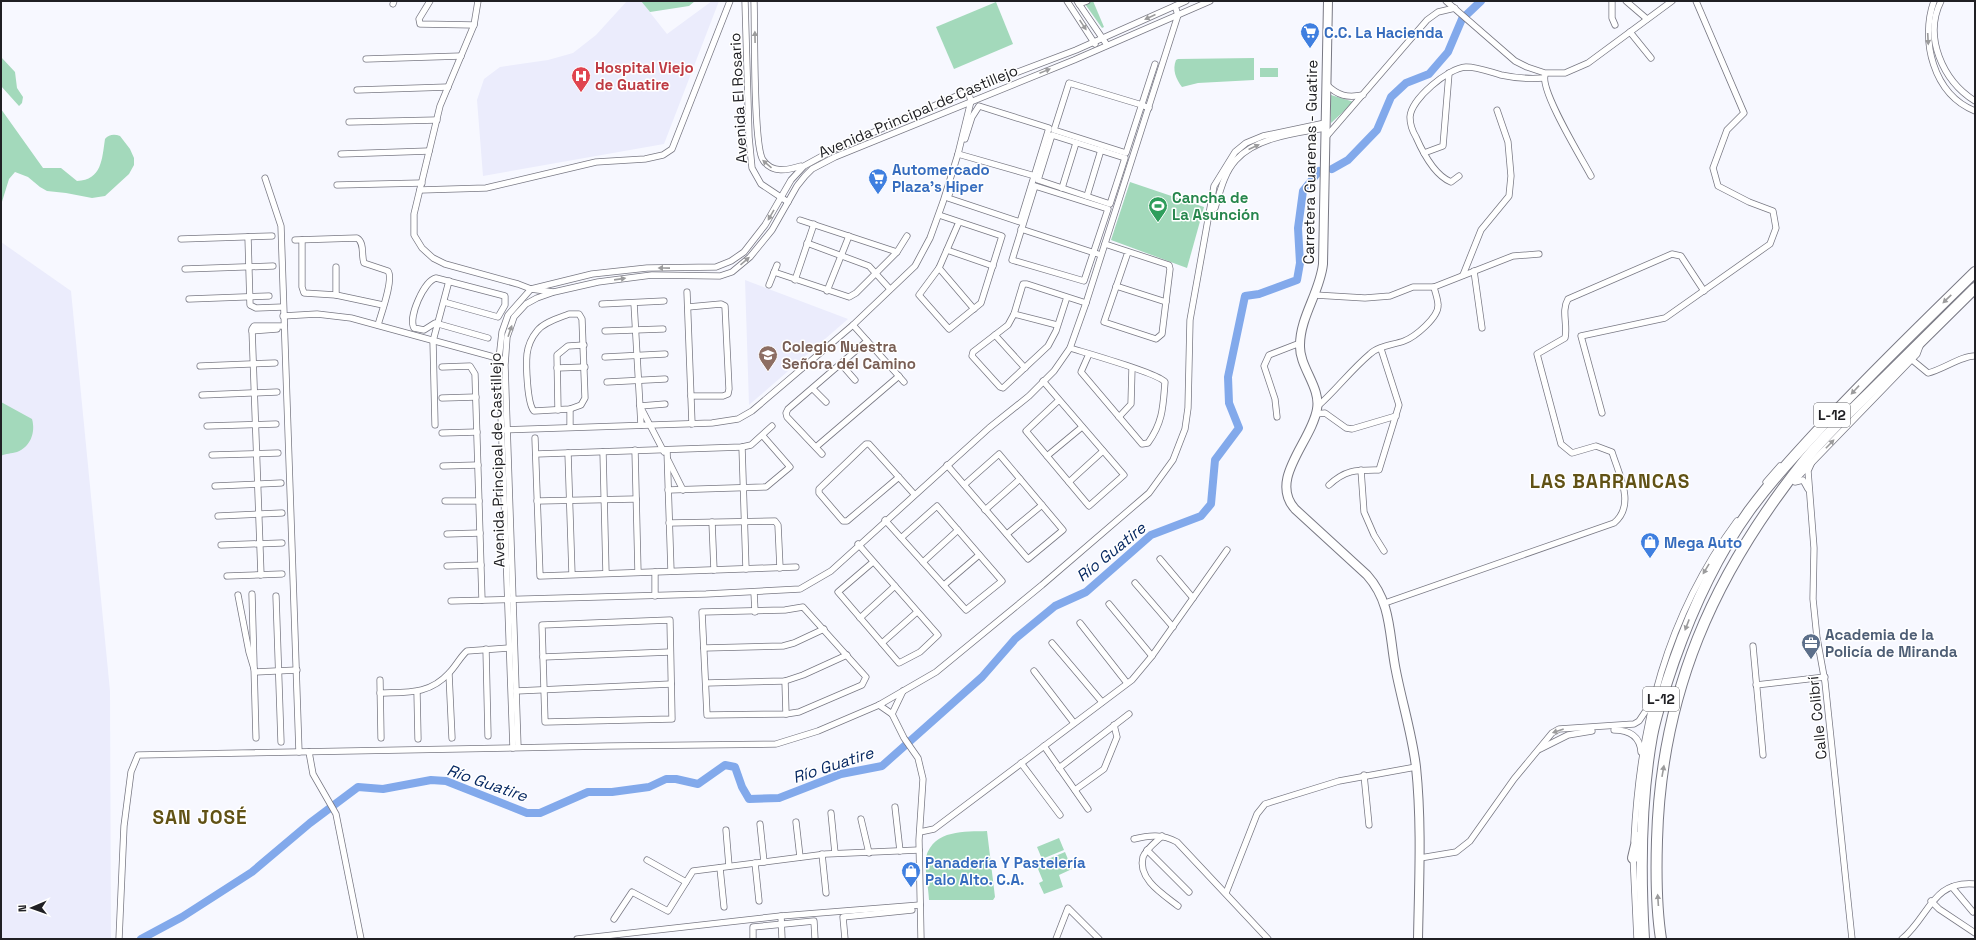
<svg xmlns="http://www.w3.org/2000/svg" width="1976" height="940" viewBox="0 0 1976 940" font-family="'Space Grotesk',sans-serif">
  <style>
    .built { fill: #ebecfc }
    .green { fill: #a3d9bb }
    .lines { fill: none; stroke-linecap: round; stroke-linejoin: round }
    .river { stroke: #82a9eb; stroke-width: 8 }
    .street-casing { stroke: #797984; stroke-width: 7 }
    .secondary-casing { stroke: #797984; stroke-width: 10 }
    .highway-casing { stroke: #797984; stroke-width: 12 }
    .street { stroke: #fff; stroke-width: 5.5 }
    .secondary { stroke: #fff; stroke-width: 8 }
    .highway { stroke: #fff; stroke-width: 10 }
    .oneway { fill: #9b9b9c }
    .labels { text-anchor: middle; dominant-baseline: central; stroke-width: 3; stroke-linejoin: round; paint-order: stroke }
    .shield { fill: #fff; stroke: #636366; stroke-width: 1 }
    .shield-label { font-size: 14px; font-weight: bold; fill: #202024 }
    .shop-label { font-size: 15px; font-weight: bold; fill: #366cbe; stroke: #fff; text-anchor: start }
    .health-label { font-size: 15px; font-weight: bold; fill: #be3a42; stroke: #fff; text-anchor: start }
    .street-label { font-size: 15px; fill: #202024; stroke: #fff }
    .leisure-label { font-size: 15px; font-weight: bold; fill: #27864d; stroke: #fff; text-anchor: start }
    .education-label { font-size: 15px; font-weight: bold; fill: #785e54; stroke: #fff; text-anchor: start }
    .service-label { font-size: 15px; font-weight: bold; fill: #4e5e75; stroke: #fff; text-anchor: start }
    .water-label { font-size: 16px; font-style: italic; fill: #072962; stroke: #fff }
    .district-label { font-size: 19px; font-weight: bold; letter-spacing: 1px; fill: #615215; stroke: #fff }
  </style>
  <rect width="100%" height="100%" fill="#f7f8ff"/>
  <!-- built -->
  <g class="built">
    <path d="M627,1h14l26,33 45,-33h7l-55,143 -181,32 -6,-76 7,-21 16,-12 48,-7 25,-7 23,-18z"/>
    <path d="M1,242l70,49 39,400 1,247 -2,1h-108z"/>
    <path d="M745,280l103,39 -99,86z"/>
  </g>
  <!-- green -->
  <g class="green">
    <path d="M641,1h54l-6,5 -39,6z"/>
    <path d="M1093,1l11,26 -2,1 -17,-24z"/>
    <path d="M996,2l17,42 -59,25 -18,-42z"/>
    <path d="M1,57l14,15 2,16 6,9 -1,6 -3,3 -18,-20z"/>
    <path d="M1254,58v22l-56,3 -16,4c-6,-8 -10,-17 -6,-27l2,-1z"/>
    <rect x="1260" y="68" width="18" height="9"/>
    <path d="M1331,95l23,7 -23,21z"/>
    <path d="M1,109l42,59h18l16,13c25,-1 25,-22 28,-42 4,-5 10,-5 15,-3l10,13 4,9v7l-5,9 -24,22 -13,2 -26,-5 -19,-2 -7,-4 -12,-10 -13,-5 -6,7 -8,26z"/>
    <path d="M1130,182l74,25 -17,61 -76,-28z"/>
    <path d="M1,402l31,17c4,14 -2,28 -15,33 -6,2 -11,1 -16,4z"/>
    <path d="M987,831l8,66 -2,3h-64c0,-9 -5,-35 -3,-43 8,-28 39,-25 61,-26z"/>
    <path d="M1059,838l5,12 -22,9 -5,-12z"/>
    <path d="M1065,852l7,17 -13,6 4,12 -19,7 -5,-11 4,-2 -7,-17z"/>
  </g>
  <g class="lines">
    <!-- river -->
    <g class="river">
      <path d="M1332,169l16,-9 29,-30 14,-33 15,-14 23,-9 19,-22 14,-33 19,-18"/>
      <path d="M141,939l41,-22 70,-45 58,-49 48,-36 25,2 48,-9 15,1 81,32h13l48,-21h24l37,-5 17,-8h10l22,5 27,-19 10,2 7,20 7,12 30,-1 62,-24 41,-8 100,-89 33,-38 40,-33 31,-14 65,-57 50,-19 10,-12 4,-44 24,-32 -10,-25 -1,-26 17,-81 14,-2 38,-14 3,-17 -2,-35 5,-37 16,-20"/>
    </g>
    <defs>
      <g id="street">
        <path d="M430,1l-11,18 1,5 54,1"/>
        <path d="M478,1l-4,24 -34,81 -26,108v21l8,13 11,10 12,6 73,20 13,5 22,3"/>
        <path d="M745,1l4,136 3,31 9,16 27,18"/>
        <path d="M754,1c1,25 -1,145 9,159 9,14 25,10 38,6"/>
        <path d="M1067,1l28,43"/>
        <path d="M1077,1l30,44"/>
        <path d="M1446,1l69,60 12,6 18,6h20l23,-10 84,-62"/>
        <path d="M1612,1v17l3,7"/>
        <path d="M1626,1l21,18"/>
        <path d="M1934,1c-14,39 -1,93 41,110"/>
        <path d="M1941,1c-18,36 2,80 34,100"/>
        <path d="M393,4l1,-3"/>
        <path d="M1079,4l8,-3"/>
        <path d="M1630,32l21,26"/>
        <path d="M366,59l95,-3"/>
        <path d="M1545,75c-5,16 37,84 46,101"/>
        <path d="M1326,84c12,12 21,14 37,11"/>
        <path d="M357,90l91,-3"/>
        <path d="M1149,108l-7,-3 -73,-22 -15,47 72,23 29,-89"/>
        <path d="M349,122l88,-2"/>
        <path d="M1052,135l73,23 -15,46 -72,-24z"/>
        <path d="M1326,137l101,-117 11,-8 17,-4"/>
        <path d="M1424,153l19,-7 6,-73"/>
        <path d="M341,154l88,-3"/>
        <path d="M958,154l77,22"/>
        <path d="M1459,176l-8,6c-17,-7 -28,-29 -35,-45 -3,-5 -6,-13 -6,-20 1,-18 38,-49 56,-50 12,0 24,5 35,8 14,3 29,4 43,3"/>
        <path d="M265,178l16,48 18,526"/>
        <path d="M337,185l85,-2"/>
        <path d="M1035,186l73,23 -24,72 -72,-21z"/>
        <path d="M1062,188l14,-45"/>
        <path d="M420,190l66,-2 110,-26 49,-3 18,-4 9,-6 58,-148"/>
        <path d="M950,192l-2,6 72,24 29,-94 -70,-22 -7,11 -7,22"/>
        <path d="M1087,196l14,-46"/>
        <path d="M1210,211l5,-3c5,-16 9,-35 21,-48 20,-23 61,-27 89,-32"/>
        <path d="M939,215l63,21 -21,67 -32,26 -30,-34 20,-27 20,-46"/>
        <path d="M800,220l97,32"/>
        <path d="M1021,229l77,25"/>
        <path d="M248,237l2,68 6,3 27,-1"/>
        <path d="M181,239l91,-3"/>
        <path d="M295,240l62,-2c8,5 4,17 7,25l24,8c6,8 -7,43 -10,54"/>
        <path d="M302,240v47l2,6 32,2 47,10"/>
        <path d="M807,243l62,23 20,22"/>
        <path d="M1105,244l64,21 1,4 -8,65 -6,5 -52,-17 24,-70"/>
        <path d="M947,250l46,16"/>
        <path d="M336,267v28"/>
        <path d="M939,268l35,41"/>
        <path d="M185,269l88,-3"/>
        <path d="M1474,271l8,57"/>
        <path d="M774,272l75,25 7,-4 41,-41 10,-16"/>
        <path d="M1463,275l18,-45 28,-34 2,-20 -3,-34 -11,-32"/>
        <path d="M795,280l19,-56"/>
        <path d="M769,285l8,-20"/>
        <path d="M1116,286l50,16"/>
        <path d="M827,291l22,-55"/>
        <path d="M687,292l5,132"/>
        <path d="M1315,295l50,3 25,-2 23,-9h21l79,-31 26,-2"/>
        <path d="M1067,297l-11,34 -8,15 -45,42 -3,-1 -28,-31 1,-4 35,-27 6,-11 9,-30h4l59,19"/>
        <path d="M189,299l80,-3"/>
        <path d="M444,302l54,15 7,-12v-9l-69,-18c-12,3 -28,39 -22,50l10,2 11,-7 53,15"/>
        <path d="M634,303l7,122"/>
        <path d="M602,304l62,-3"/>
        <path d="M688,307l33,-3 4,2 4,83 -1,5 -5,2h-32"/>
        <path d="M569,314h10l3,5 3,79 -4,7 -11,4 -36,2c-7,-7 -8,-47 -7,-57 1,-8 5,-17 10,-23 7,-9 22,-13 32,-17z"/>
        <path d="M1014,314l43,11"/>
        <path d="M283,316l34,-2 34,4 150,41"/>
        <path d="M853,325l51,57"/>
        <path d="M252,331l25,-2"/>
        <path d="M605,331l58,-2"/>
        <path d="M995,335l30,33"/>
        <path d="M1070,348c16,5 88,25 95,34 -2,25 -2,40 -17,61l-6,1 -61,-72 8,-18"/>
        <path d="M605,357l60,-3"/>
        <path d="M1911,359l17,14c14,-3 35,-18 47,-17"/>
        <path d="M841,364l14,16"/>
        <path d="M200,366l75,-3"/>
        <path d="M442,367l28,-1 5,8 7,226"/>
        <path d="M557,368l28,-1"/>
        <path d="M1043,381l81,94 -35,31 -63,-75 33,-31"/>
        <path d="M607,382l58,-3"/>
        <path d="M813,389l13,13"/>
        <path d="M202,395l75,-3"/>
        <path d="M442,398l34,-1"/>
        <path d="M1318,406c18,-16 33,-36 52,-52 8,-8 23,-9 34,-13 11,-4 35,-24 34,-36 0,-6 -3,-13 -4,-18"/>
        <path d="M570,409v18"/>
        <path d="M558,410l-1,-55 11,-9 16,-1"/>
        <path d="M1602,413l-21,-77 84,-18 105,-74 6,-16 -3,-17 -24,-9 -31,-16 -5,-18 14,-38 17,-17 -48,-112"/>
        <path d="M1316,414l9,-1 21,15 6,1 44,-13"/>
        <path d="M1119,417l12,-13 1,-36"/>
        <path d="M1277,417l-2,-18 -11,-33 5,-11 31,-12"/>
        <path d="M435,425l-2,-84 16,-60"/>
        <path d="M207,426l69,-2"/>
        <path d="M503,430l209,-7 26,-4 14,-8 101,-86 62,-59 15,-28 13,-36 15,-48 13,-53 -3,-10"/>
        <path d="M442,433l35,-1"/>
        <path d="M535,438l5,138 256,-9"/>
        <path d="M742,447l4,122"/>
        <path d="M816,447l83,-71"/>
        <path d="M635,450l3,122"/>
        <path d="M667,450l4,121"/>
        <path d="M603,452l3,121"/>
        <path d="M664,452l-24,-46 25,-2"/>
        <path d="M568,453l4,121"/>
        <path d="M536,454l206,-7 9,-2 21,-19"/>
        <path d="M822,454l-35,-37 -1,-4 2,-4 79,-68"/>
        <path d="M212,455l66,-2"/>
        <path d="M1047,456l35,-29"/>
        <path d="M668,460l15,30"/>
        <path d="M1812,462l-4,9 6,77 -1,51 4,39 8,44 27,257"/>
        <path d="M947,465l81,94 35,-29 -64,-76 -35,31"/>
        <path d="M443,466l35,-1"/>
        <path d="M1361,470l3,42 10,23 10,16"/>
        <path d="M899,477l-52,44h-4l-24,-28v-4l47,-45h3l45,50"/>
        <path d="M1794,481l123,-127 3,-8"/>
        <path d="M1069,482l34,-31"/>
        <path d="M1766,482l14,-16"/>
        <path d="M1795,482l8,-2 5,9"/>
        <path d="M1329,485c17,-16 28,-15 50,-15l20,-65 -18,-56"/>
        <path d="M215,486l66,-3"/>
        <path d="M668,490l98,-3 24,-20 -27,-31"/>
        <path d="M445,501h34"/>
        <path d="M537,501l99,-2"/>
        <path d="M985,510l35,-31"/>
        <path d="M218,516l64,-3"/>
        <path d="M885,520l81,90 36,-29 -65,-75 -36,32"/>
        <path d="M712,522l2,48"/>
        <path d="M669,523l106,-2 3,4 2,43"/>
        <path d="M447,534l33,-1"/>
        <path d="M1007,534l35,-29"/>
        <path d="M858,544l80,91 -18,17 -21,11 -61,-71 35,-30"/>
        <path d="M221,545l61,-2"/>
        <path d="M1160,559l33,39"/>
        <path d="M923,562l35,-32"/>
        <path d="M447,566l34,-1"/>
        <path d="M655,572v24"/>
        <path d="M261,575l-9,-246 2,-3h30"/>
        <path d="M227,576l55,-2"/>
        <path d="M1135,583l38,44"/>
        <path d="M944,585l35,-30"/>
        <path d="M754,592l1,20"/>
        <path d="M252,594l4,144"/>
        <path d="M238,595l11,57 6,20 42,-2"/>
        <path d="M276,596l5,146"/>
        <path d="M451,601l255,-7 94,-5 31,-18 158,-143 40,-32 25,-25 16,-23 16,-45 92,-288 -3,-9"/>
        <path d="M1385,603l229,-80c22,-18 5,-48 -2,-71l-16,-6 -24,7 -11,-9 -24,-90 28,-16c3,-13 -4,-27 3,-39l104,-45 9,2 23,35"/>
        <path d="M1109,604l43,52"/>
        <path d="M803,607l63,70 -4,8 -63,27 -13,2 -79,1 -5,-103 83,-2z"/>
        <path d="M860,618l35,-32"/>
        <path d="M670,620l2,99 -127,3 -3,-97z"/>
        <path d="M1080,623l47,60"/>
        <path d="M882,643l35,-31"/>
        <path d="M1052,643l50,59"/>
        <path d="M1753,646l10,109"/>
        <path d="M704,648l79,-2 11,-3 30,-14"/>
        <path d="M486,649l2,87"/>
        <path d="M543,657l127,-5"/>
        <path d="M1034,671l40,52"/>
        <path d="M449,674l3,64"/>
        <path d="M380,680l1,58"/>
        <path d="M785,681l1,33"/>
        <path d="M706,683l79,-2 18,-6 44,-20"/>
        <path d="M1756,685l69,-8"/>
        <path d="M516,691l155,-7"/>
        <path d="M417,692l1,47"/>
        <path d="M380,693c27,-1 49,2 69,-20 7,-7 11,-16 18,-22l42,-3"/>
        <path d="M879,705l13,9 12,24 14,20 5,21 -4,61 2,99"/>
        <path d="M892,714l11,-23"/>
        <path d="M1614,730c15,0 26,6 27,22"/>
        <path d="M1044,746l44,63"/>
        <path d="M518,747l-13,-382 2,-28 7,-20 12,-13 11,-6 17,-6 44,-10 54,-7 68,1 12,-4 18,-15 22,-27 25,-44 8,-10 7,-7 23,-12 239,-97 136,-59"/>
        <path d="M513,748l-14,-389 3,-27 6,-17 23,-26 61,-15 55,-6 69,-1 15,-6 13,-9 21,-27 26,-45 13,-14 31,-17 133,-58 108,-41 110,-49"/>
        <path d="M1540,749l28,-14 24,-4"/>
        <path d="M309,752l4,22 23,40 25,125"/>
        <path d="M1021,763l39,52"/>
        <path d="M1059,768l70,-54"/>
        <path d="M1364,775l5,50"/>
        <path d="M1075,790l29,-21 13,-32 -3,-12"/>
        <path d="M895,807l5,44"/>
        <path d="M831,813l4,40"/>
        <path d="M861,819l8,34"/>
        <path d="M796,822l4,35"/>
        <path d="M760,824l4,38"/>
        <path d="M726,830l3,36"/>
        <path d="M920,832l14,-3 198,-149 20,-24 75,-106"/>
        <path d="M1162,836c-5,5 -16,13 -19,21 -6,22 21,38 35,49"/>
        <path d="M1134,839c16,-4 28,-5 43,3l91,97"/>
        <path d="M1634,841c6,-118 32,-224 103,-320"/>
        <path d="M1147,850l42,42"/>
        <path d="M822,854l4,39"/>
        <path d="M1633,855l4,84"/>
        <path d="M1420,858l36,-6 14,-11 44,-62 38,-46 7,-4 75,-5 5,-3 12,-18"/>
        <path d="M647,860l39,22"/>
        <path d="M755,863l4,38"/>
        <path d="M720,868l4,39"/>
        <path d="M1952,887l21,25"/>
        <path d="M1226,893l31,-79 8,-10 74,-23 77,-14"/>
        <path d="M1931,901l8,8 36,24"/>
        <path d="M781,916l1,23"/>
        <path d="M614,919l18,-27 36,19 25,-40 133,-17 93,-4"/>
        <path d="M119,939l5,-113 7,-54 7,-17 470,-9 168,-2 42,-13 61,-26 57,-33 106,-87 107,-92 24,-33 12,-31 3,-21 2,-88 24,-134 21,-34 11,-9 17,-7 62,-13"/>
        <path d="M577,939l204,-23 139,-11"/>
        <path d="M753,939v-12l61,-6 1,18"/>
        <path d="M845,939l-2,-22 69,-7"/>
        <path d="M1056,939l12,-31 31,31"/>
        <path d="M1902,939c27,-22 30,-59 73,-55"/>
      </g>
      <path id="secondary" d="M1328,1l-5,263c-3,28 -23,53 -23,81 -1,22 21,42 17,64 -5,32 -49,70 -22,100l72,66c24,27 22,57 28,91 6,33 17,67 21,101 6,57 3,115 2,172"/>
      <g id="highway">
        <path d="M1633,858l5,-21"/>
        <path d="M1644,939c-4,-68 -4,-136 8,-203 5,-26 14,-51 22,-75 19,-54 42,-104 75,-150 22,-30 47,-57 72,-84 49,-53 102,-104 154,-155"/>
        <path d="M1661,939c-5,-32 -5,-66 -4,-99 4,-147 56,-265 147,-379 22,-27 49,-52 74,-77 32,-32 65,-64 97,-96"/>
      </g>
    </defs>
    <!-- street casing -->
    <use href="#street" class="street-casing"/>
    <!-- secondary casing -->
    <use href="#secondary" class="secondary-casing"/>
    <!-- highway casing -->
    <use href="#highway" class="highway-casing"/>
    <!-- street -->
    <use href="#street" class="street"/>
    <!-- secondary -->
    <use href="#secondary" class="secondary"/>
    <!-- highway -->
    <use href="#highway" class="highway"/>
  </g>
  <!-- one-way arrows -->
  <defs><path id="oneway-solid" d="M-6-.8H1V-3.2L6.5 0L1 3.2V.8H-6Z"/></defs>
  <g class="oneway">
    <use href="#oneway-solid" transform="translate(1150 17) rotate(156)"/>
    <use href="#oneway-solid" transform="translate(1083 25) rotate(56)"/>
    <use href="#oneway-solid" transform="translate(755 37) rotate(-91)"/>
    <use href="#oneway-solid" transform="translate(1928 39) rotate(87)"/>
    <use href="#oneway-solid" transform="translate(1045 71) rotate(-22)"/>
    <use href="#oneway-solid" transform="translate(1254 147) rotate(-25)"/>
    <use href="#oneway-solid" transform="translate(767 164) rotate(-139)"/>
    <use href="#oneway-solid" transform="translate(771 215) rotate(120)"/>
    <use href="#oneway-solid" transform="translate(745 261) rotate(-41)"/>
    <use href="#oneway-solid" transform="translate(664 268) rotate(-179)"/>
    <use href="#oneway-solid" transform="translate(620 279) rotate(-8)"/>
    <use href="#oneway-solid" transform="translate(1947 299) rotate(136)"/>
    <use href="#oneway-solid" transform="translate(510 331) rotate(-71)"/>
    <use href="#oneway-solid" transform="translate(1855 390) rotate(133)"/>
    <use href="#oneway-solid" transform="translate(1830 444) rotate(-46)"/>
    <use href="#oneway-solid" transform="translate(1706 569) rotate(121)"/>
    <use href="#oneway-solid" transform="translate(1687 625) rotate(111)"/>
    <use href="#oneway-solid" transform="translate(1558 731) rotate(161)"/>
    <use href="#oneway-solid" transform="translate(1663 771) rotate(-80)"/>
    <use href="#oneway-solid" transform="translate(1658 900) rotate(-94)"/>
  </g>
  <!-- icons -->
  <defs>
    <symbol id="supermarket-pin" viewBox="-11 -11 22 30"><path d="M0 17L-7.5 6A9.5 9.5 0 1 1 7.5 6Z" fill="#3f7fe0" stroke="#fff"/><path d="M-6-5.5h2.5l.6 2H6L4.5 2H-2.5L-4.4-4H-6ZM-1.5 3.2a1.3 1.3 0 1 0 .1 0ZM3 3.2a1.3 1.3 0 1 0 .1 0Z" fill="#fff"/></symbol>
    <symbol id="hospital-pin" viewBox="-11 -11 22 30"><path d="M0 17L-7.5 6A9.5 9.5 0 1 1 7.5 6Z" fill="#e0444e" stroke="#fff"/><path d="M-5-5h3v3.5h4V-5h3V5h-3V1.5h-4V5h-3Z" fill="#fff"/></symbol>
    <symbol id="stadium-pin" viewBox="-11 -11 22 30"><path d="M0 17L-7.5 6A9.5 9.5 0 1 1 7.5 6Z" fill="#2e9e5b" stroke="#fff"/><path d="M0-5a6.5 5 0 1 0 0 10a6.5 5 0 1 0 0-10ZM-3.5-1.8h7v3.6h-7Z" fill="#fff"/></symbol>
    <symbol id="school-pin" viewBox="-11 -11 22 30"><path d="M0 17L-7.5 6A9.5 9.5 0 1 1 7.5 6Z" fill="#8d6e63" stroke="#fff"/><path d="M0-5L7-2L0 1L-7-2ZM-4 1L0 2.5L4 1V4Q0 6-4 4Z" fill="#fff"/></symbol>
    <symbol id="shop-pin" viewBox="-11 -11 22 30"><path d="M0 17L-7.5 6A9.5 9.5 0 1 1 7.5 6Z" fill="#3f7fe0" stroke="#fff"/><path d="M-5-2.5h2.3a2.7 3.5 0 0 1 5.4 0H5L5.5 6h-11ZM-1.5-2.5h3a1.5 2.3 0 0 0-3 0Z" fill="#fff"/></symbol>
    <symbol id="office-pin" viewBox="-11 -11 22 30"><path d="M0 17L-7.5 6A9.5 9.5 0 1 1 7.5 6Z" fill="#5c6f8a" stroke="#fff"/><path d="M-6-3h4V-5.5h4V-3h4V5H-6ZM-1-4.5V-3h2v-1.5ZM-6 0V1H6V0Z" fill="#fff"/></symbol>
  </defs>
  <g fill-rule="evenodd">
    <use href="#supermarket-pin" x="1299" y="21" width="22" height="30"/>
    <use href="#hospital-pin" x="570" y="65" width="22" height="30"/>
    <use href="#supermarket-pin" x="867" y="167" width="22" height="30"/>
    <use href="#stadium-pin" x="1147" y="195" width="22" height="30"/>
    <use href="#school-pin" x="757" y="344" width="22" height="30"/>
    <use href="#shop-pin" x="1639" y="531" width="22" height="30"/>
    <use href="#office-pin" x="1800" y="632" width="22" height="30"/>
    <use href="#shop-pin" x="900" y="860" width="22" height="30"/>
  </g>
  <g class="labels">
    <!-- shield labels -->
    <g class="shield">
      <rect x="1814" y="403" width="36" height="24" rx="3"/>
      <rect x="1643" y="687" width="36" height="24" rx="3"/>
    </g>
    <g class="shield-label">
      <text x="1832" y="415">L-12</text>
      <text x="1661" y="699">L-12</text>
    </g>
    <!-- shop labels -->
    <g class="shop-label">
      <text x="1324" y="32">C.C. La Hacienda</text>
      <text x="892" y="169">Automercado<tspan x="892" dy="17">Plaza's Hiper</tspan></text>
      <text x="1664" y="542">Mega Auto</text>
      <text x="925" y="862">Panadería Y Pastelería<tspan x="925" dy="17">Palo Alto. C.A.</tspan></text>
    </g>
    <!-- health labels -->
    <g class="health-label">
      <text x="595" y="67">Hospital Viejo<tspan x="595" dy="17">de Guatire</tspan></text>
    </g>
    <!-- street labels -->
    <g class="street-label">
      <text transform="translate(738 98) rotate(-93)">Avenida El Rosario</text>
      <text transform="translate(918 111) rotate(-23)">Avenida Principal de Castillejo</text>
      <text transform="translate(1310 162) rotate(-89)">Carretera Guarenas - Guatire</text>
      <text transform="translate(497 460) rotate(-91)">Avenida Principal de Castillejo</text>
      <text transform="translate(1817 718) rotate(-96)">Calle Colibrí</text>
    </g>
    <!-- leisure labels -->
    <g class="leisure-label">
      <text x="1172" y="197">Cancha de<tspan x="1172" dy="17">La Asunción</tspan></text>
    </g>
    <!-- education labels -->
    <g class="education-label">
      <text x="782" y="346">Colegio Nuestra<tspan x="782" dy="17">Señora del Camino</tspan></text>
    </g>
    <!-- service labels -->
    <g class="service-label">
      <text x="1825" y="634">Academia de la<tspan x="1825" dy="17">Policía de Miranda</tspan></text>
    </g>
    <!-- water labels -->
    <g class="water-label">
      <text transform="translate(1111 552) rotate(-39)">Río Guatire</text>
      <text transform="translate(833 765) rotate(-18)">Río Guatire</text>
      <text transform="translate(487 783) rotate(19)">Río Guatire</text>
    </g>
    <!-- district labels -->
    <g class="district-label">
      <text x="1610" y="481">LAS BARRANCAS</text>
      <text x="200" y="817">SAN JOSÉ</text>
    </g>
  </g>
  <!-- border -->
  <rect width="1976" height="940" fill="none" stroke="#202024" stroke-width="4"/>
  <!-- north arrow -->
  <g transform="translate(32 908) rotate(268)" stroke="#ffffff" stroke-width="3" paint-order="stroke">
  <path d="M0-3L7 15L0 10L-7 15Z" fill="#202024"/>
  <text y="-6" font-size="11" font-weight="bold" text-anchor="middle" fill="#202024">N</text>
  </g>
</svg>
